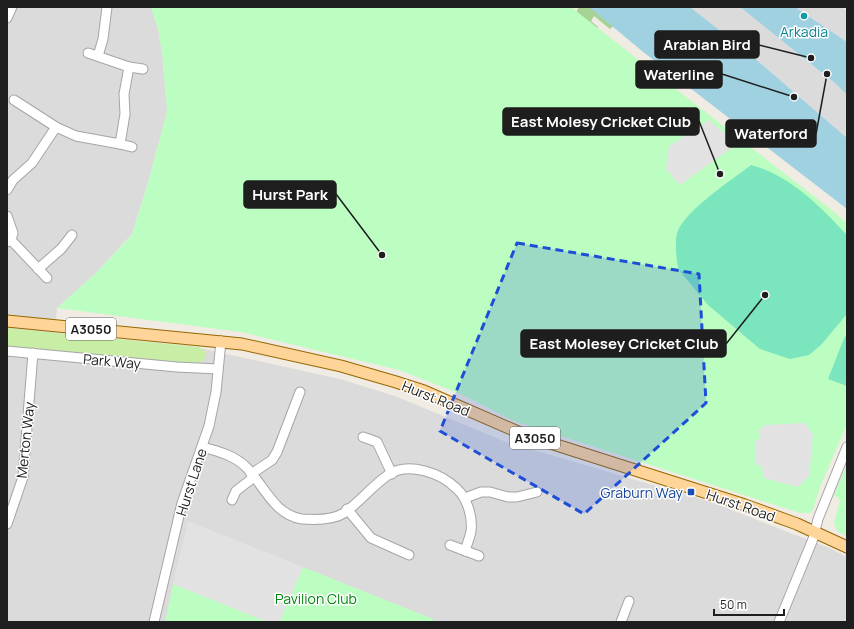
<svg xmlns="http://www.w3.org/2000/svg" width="854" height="629" viewBox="0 0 854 629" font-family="Manrope,sans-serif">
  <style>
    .residential { fill: #dcdbdb }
    .grass { fill: #c8eea5 }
    .forest { fill: #a6d294 }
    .park { fill: #bcfdc2 }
    .pitch { fill: #7be5bd }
    .parking { fill: #e2e2e2 }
    .water { fill: #a0d1e1 }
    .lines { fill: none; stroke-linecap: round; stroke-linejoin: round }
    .minor-casing { stroke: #a5a5a5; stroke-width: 11 }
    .major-casing { stroke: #976700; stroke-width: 13 }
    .minor { stroke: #fff; stroke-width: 9 }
    .major { stroke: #ffd498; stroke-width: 11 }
    .marked { fill: #1d4ed8; fill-opacity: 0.2; stroke: #1d4ed8; stroke-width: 3; stroke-dasharray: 8 5; stroke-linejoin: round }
    .culture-dot { fill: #0f9aa8; stroke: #fff; stroke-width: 1.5 }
    .transit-dot { fill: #1a4fb4; stroke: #fff; stroke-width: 1.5 }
    .labels { text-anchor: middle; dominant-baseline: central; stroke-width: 3; stroke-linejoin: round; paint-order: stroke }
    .shield { fill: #fff; stroke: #626262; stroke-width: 1 }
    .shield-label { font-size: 13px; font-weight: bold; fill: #1e1e1e }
    .culture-label { font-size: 14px; fill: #0d838f; stroke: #fff }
    .street-label { font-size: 14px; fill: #1e1e1e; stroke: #fff }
    .transit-label { font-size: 14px; fill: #164399; stroke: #fff; text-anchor: end }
    .park-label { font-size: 14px; fill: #03840f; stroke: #fff }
    .leader { fill: none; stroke: #1e1e1e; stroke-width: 1.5 }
    .callout-dot { fill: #1e1e1e; stroke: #fff; stroke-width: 1.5 }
    .callout { fill: #1e1e1e; stroke: #1e1e1e; stroke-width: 1.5 }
    .callout-label { font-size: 15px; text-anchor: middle; font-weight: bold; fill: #fff }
  </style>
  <rect width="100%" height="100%" fill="#f0ebe3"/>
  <!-- residential -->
  <g class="residential">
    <path d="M7,7h144l7,22 4,23 5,59 -17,65 -18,58 -36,39 -39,35 -3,26 150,15 136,30 55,17 111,46 205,60 118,46 18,9v65h-840z"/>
    <path d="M690,7h50l96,77 11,11v43l-96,-83z"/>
    <path d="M795,7h47l5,4v31z"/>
  </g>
  <!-- grass -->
  <path class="grass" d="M7,328l192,19 5,3 2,6 -3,5 -9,2 -187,-16z"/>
  <!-- forest -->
  <path class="forest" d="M579,7h20l17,16 -6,6 -16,-13 -3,5 7,6 -5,6 -19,-17z"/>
  <!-- park -->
  <g class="park">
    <path d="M151,7h420l142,111 115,89 19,16v201l-27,63 -7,23 -3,3h-10l-286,-92 -51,-26 -64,-25 -158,-38 -184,-24 39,-35 36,-38 18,-59 17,-65 -5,-59 -4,-23z"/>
    <path d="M847,464v72l-10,-5 -3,-8 6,-23 -6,-5z"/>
    <path d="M303,567l130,52v3h-154z"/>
    <path d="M173,584l95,38h-103z"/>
  </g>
  <!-- pitch -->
  <g class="pitch">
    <path d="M751,165c39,10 70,42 96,70v79l-26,31 -12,10 -19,4 -30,-10 -52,-44 -29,-35c-3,-8 -4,-29 -2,-37 8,-23 55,-53 74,-68z"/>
    <path d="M845,336l2,1v49l-19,-7z"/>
  </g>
  <!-- parking -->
  <g class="parking">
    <path d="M709,120l28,24 -57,41 -14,-16 3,-23z"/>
    <path d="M805,423l8,12 -4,41 -11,11 -34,-9 -3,-13h-6v-25h3l3,-4 -3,-5 7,-6z"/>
    <path d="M188,521l115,46 -24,55h-11l-95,-38z"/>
  </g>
  <!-- water -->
  <g class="water">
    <path d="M589,7h101l61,48 96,83v71l-205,-158z"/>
    <path d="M740,7h55l52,35v53l-11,-11z"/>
  </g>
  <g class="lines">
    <defs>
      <g id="minor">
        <path d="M7,18l5,-11"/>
        <path d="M88,53l41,14 14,2"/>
        <path d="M98,56l5,-17 4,-32"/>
        <path d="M14,100l42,27 20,9 44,8 5,-30 -1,-20 5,-27"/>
        <path d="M120,144l12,3"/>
        <path d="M7,190l6,-10 19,-17 24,-36"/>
        <path d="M7,216l6,17 -2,7 -4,2"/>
        <path d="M11,240l36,38"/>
        <path d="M38,269l23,-20 11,-14"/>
        <path d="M7,351l170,16 41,2"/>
        <path d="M363,437l14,5 15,32"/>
        <path d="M202,447c15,4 32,8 44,20 18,18 28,48 56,52 13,1 31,1 42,-6 16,-11 28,-27 44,-38 20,-14 53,-2 69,14 10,9 16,28 14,42 -1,6 -4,13 -6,20"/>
        <path d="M251,474l21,-14 5,-8 23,-60"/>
        <path d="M465,498l16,-6h9l18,5h9l20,-5"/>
        <path d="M232,500l4,-9 18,-14"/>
        <path d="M347,509l24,29 38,17"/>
        <path d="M7,524l16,-47 10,-124"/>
        <path d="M450,545l29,11"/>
        <path d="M154,622l28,-119 27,-77 7,-34 5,-51"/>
        <path d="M621,622l8,-21"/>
        <path d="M779,622l34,-83 5,-20 29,-72"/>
      </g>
      <path id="major" d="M7,321l235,23 99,22 55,16 28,9 101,44 220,70 52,19 50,23"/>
    </defs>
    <!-- minor casing -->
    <use href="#minor" class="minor-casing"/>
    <!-- major casing -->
    <use href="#major" class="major-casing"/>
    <!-- minor -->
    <use href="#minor" class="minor"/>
    <!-- major -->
    <use href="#major" class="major"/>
  </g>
  <!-- marked area -->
  <path class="marked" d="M517,243l182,31 7,129 -122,111 -144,-83z"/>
  <!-- markers -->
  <circle class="culture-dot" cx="804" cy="16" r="4"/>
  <rect class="transit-dot" x="687" y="488" width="8" height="8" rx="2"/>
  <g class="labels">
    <!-- shield labels -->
    <g class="shield">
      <rect x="66" y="318" width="50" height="22" rx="3"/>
      <rect x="510" y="427" width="50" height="22" rx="3"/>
    </g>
    <g class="shield-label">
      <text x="91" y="329">A3050</text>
      <text x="535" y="438">A3050</text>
    </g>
    <!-- culture labels -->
    <g class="culture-label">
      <text x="804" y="31">Arkadia</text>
    </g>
    <!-- street labels -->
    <g class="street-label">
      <text transform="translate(112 361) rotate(5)">Park Way</text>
      <text transform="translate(436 398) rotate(22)">Hurst Road</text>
      <text transform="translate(25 440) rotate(-84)">Merton Way</text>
      <text transform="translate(191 482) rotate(-72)">Hurst Lane</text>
      <text transform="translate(741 505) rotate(19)">Hurst Road</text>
    </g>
    <!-- transit labels -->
    <g class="transit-label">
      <text x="683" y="492">Graburn Way</text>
    </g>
    <!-- park labels -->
    <g class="park-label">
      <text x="316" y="598">Pavilion Club</text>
    </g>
  </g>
  <!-- callouts -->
  <path class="leader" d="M811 58L759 45M794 97L722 74M720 174L699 121M827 74L816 134M382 255L336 194M765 295L726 344"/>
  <g class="callout-dot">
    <circle cx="811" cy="58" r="4"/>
    <circle cx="794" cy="97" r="4"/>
    <circle cx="720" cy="174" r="4"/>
    <circle cx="827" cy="74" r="4"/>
    <circle cx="382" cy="255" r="4"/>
    <circle cx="765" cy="295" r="4"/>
  </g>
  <g class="callout">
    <rect x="655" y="31" width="104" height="27" rx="4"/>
    <rect x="636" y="61" width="86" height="27" rx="4"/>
    <rect x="503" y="108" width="196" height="27" rx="4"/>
    <rect x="726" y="120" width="90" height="27" rx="4"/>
    <rect x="244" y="181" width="92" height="27" rx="4"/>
    <rect x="521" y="330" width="205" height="27" rx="4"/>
  </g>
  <g class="callout-label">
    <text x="707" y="50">Arabian Bird</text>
    <text x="679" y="80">Waterline</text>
    <text x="601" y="127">East Molesy Cricket Club</text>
    <text x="771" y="139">Waterford</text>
    <text x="290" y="200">Hurst Park</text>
    <text x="624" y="349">East Molesey Cricket Club</text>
  </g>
  <!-- border -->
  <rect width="854" height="629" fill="none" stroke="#1e1e1e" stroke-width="16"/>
  <!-- scale -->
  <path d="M714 609v6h70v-6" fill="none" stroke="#1e1e1e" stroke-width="2"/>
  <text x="720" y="609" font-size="12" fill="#1e1e1e" stroke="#ffffff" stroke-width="3" paint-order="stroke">50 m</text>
</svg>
